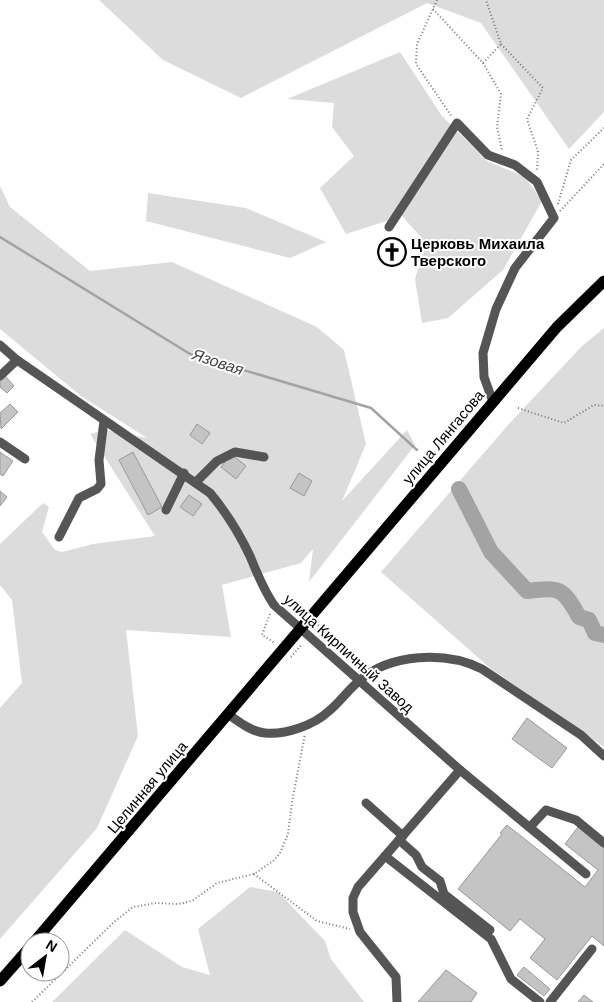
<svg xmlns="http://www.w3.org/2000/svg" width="604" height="1002" viewBox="0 0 604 1002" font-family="Arial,sans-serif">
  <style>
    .green { fill: #dcdcdc }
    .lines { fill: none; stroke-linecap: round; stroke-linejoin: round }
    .stream { stroke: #a3a3a3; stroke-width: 2.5 }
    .river { stroke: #a3a3a3; stroke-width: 16 }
    .building { fill: #c4c4c4; stroke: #999 }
    .path { stroke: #777; stroke-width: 2; stroke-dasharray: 1 2.5; stroke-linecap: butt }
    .minor { stroke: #555; stroke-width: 9 }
    .major { stroke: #000; stroke-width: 11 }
    .labels { text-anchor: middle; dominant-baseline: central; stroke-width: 4; stroke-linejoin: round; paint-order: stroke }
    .poi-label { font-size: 15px; font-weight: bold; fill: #000; stroke: #fff; text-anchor: start }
    .street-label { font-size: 15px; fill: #000; stroke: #fff }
    .water-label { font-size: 16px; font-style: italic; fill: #444; stroke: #fff }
  </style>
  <rect width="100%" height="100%" fill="#fff"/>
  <!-- green -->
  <g class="green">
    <path d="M99,0h505v112l-35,37 -88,-126 -54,-20 -186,95 -78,-38z"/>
    <path d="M400,52l42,64 45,45 38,16 17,24 -39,69 -55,48 -26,5 -7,-44 11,-36 -24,-27 -56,18 -26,-46 34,-32 -22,-29 2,-24 -47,-4z"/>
    <path d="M0,186l10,21 80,64 82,-9 145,65 27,23 22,94 -24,57 65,-71 8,15 -106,137 4,-33 -12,14 -79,22 9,52 -105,-7 12,106 -41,92 -97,111v-231l22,-25 -10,-83 -12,-15v-41l43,-41 6,4 -7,25 13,18 7,2 31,-8 62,-8 -65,-102 15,-4 42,8 -66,-42 -81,-67z"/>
    <path d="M148,193l98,15 80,34 -36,16 -144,-37z"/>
    <path d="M604,328v419l-114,-79 -109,-96 127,-147 74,-79z"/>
    <path d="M250,887l28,5 47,49 6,18 33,43h-312l73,-72 57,37 28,8 -12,-46z"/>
  </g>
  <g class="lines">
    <!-- stream -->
    <path class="stream" d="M0,237l190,117 181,54 46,42"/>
    <!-- river -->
    <path class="river" d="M459,489l32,63 36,39c32,-4 36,-4 52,26l10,3 6,13 9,2"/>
  </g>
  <!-- building -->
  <g class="building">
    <circle cx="392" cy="252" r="7"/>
    <path d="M5,376l9,10 -7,7 -7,-6v-6z"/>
    <path d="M10,404l8,8 -17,17 -1,-16z"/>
    <path d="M197,424l13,9 -8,11 -12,-9z"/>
    <path d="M0,452l13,9 -10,15 -3,-2z"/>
    <path d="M133,452l29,55 -14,8 -29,-55z"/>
    <path d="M231,454l15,12 -10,13 -15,-12z"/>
    <path d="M299,473l13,8 -8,15 -14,-8z"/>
    <path d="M0,491l7,6 -7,9z"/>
    <path d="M189,495l13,9 -9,12 -13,-9z"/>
    <path d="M527,718l40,30 -15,20 -40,-29z"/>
    <path d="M507,825l78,62 13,-17 -33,-26 13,-17 26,21v98l-12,-10 -35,44 -27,-22 15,-19 -25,-20 -10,12 -52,-42 44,-55 -2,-1z"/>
    <path d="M524,967l26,22 -6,7 -27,-21z"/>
    <path d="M446,970l31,23 -6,9h-53z"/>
    <path d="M584,995l9,7h-15z"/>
  </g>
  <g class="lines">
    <!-- path -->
    <g class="path">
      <path d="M437,0l-20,44 -1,20 36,53"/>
      <path d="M433,9l50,54 18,31 -4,33 5,23"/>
      <path d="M501,44l42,44 -16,31 11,33 -1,20"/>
      <path d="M483,63l18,-19 -15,-44"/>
      <path d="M558,204l13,-44 33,-32"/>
      <path d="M560,211l44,-47"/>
      <path d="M518,408l46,15 30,-18 10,1"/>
      <path d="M270,614l-8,21 13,8"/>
      <path d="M318,625l11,7v9"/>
      <path d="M291,657l11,-13"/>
      <path d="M254,874l63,47 33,8"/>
      <path d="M32,1002l82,-80 19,-15 23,-4 22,1 14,-3 25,-18 37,-9 19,-13 7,-8 8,-19 4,-32 13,-68"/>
    </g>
    <!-- minor -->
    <g class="minor">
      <path d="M389,227l68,-104 31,32 27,10 22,17 17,36 -39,50 -19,41 -13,44 1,24 9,25"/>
      <path d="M0,345l17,15 193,133c16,19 29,40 40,63 7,17 13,33 24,49l186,165 126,104"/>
      <path d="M0,376l17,-16"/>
      <path d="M0,442l25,17"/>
      <path d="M196,482l21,-21 18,-9 29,5"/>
      <path d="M166,510l18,-37"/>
      <path d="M59,537l20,-39 18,-9 4,-5 -2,-24 5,-39"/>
      <path d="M228,714c11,8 24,18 37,19 21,2 49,-8 64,-22 11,-9 19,-21 30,-30 31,-28 87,-30 123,-12l99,66 23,21"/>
      <path d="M366,803l37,33"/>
      <path d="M530,827l16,-17 30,10 28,23"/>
      <path d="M399,840l17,15 6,12 18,14 4,13 46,36"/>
      <path d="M385,856l106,83 20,40 29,23"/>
      <path d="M397,1002l-1,-25 -36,-45 -7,-20v-14l5,-11 102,-117"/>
      <path d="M550,1002l42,-53"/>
    </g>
    <!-- major -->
    <g class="major">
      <path d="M34,942l523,-615 47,-46"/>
      <path d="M0,981l30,-34"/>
    </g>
  </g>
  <!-- icons -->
  <defs>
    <symbol id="church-ring" viewBox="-11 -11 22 22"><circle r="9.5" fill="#fff" stroke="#000" stroke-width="1.5"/><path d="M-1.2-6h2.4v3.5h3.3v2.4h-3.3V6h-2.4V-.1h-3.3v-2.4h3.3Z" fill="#000"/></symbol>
  </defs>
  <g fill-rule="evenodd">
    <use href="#church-ring" x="376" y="236" width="32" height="32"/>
  </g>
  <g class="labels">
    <!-- poi labels -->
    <g class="poi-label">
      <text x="411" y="243">Церковь Михаила<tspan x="411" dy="17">Тверского</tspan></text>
    </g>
    <!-- street labels -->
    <g class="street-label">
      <text transform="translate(443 437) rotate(-50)">улица Лянгасова</text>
      <text transform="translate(349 653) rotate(42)">улица Кирпичный Завод</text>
      <text transform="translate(147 787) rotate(-50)">Целинная улица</text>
    </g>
    <!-- water labels -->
    <g class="water-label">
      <text transform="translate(218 362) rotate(18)">Язовая</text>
    </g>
  </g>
  <!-- north arrow -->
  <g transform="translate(45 957) rotate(31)"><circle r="24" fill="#ffffff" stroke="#999999"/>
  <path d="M0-4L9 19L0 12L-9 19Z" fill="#000000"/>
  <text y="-8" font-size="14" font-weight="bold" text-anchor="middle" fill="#000000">N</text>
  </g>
</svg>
